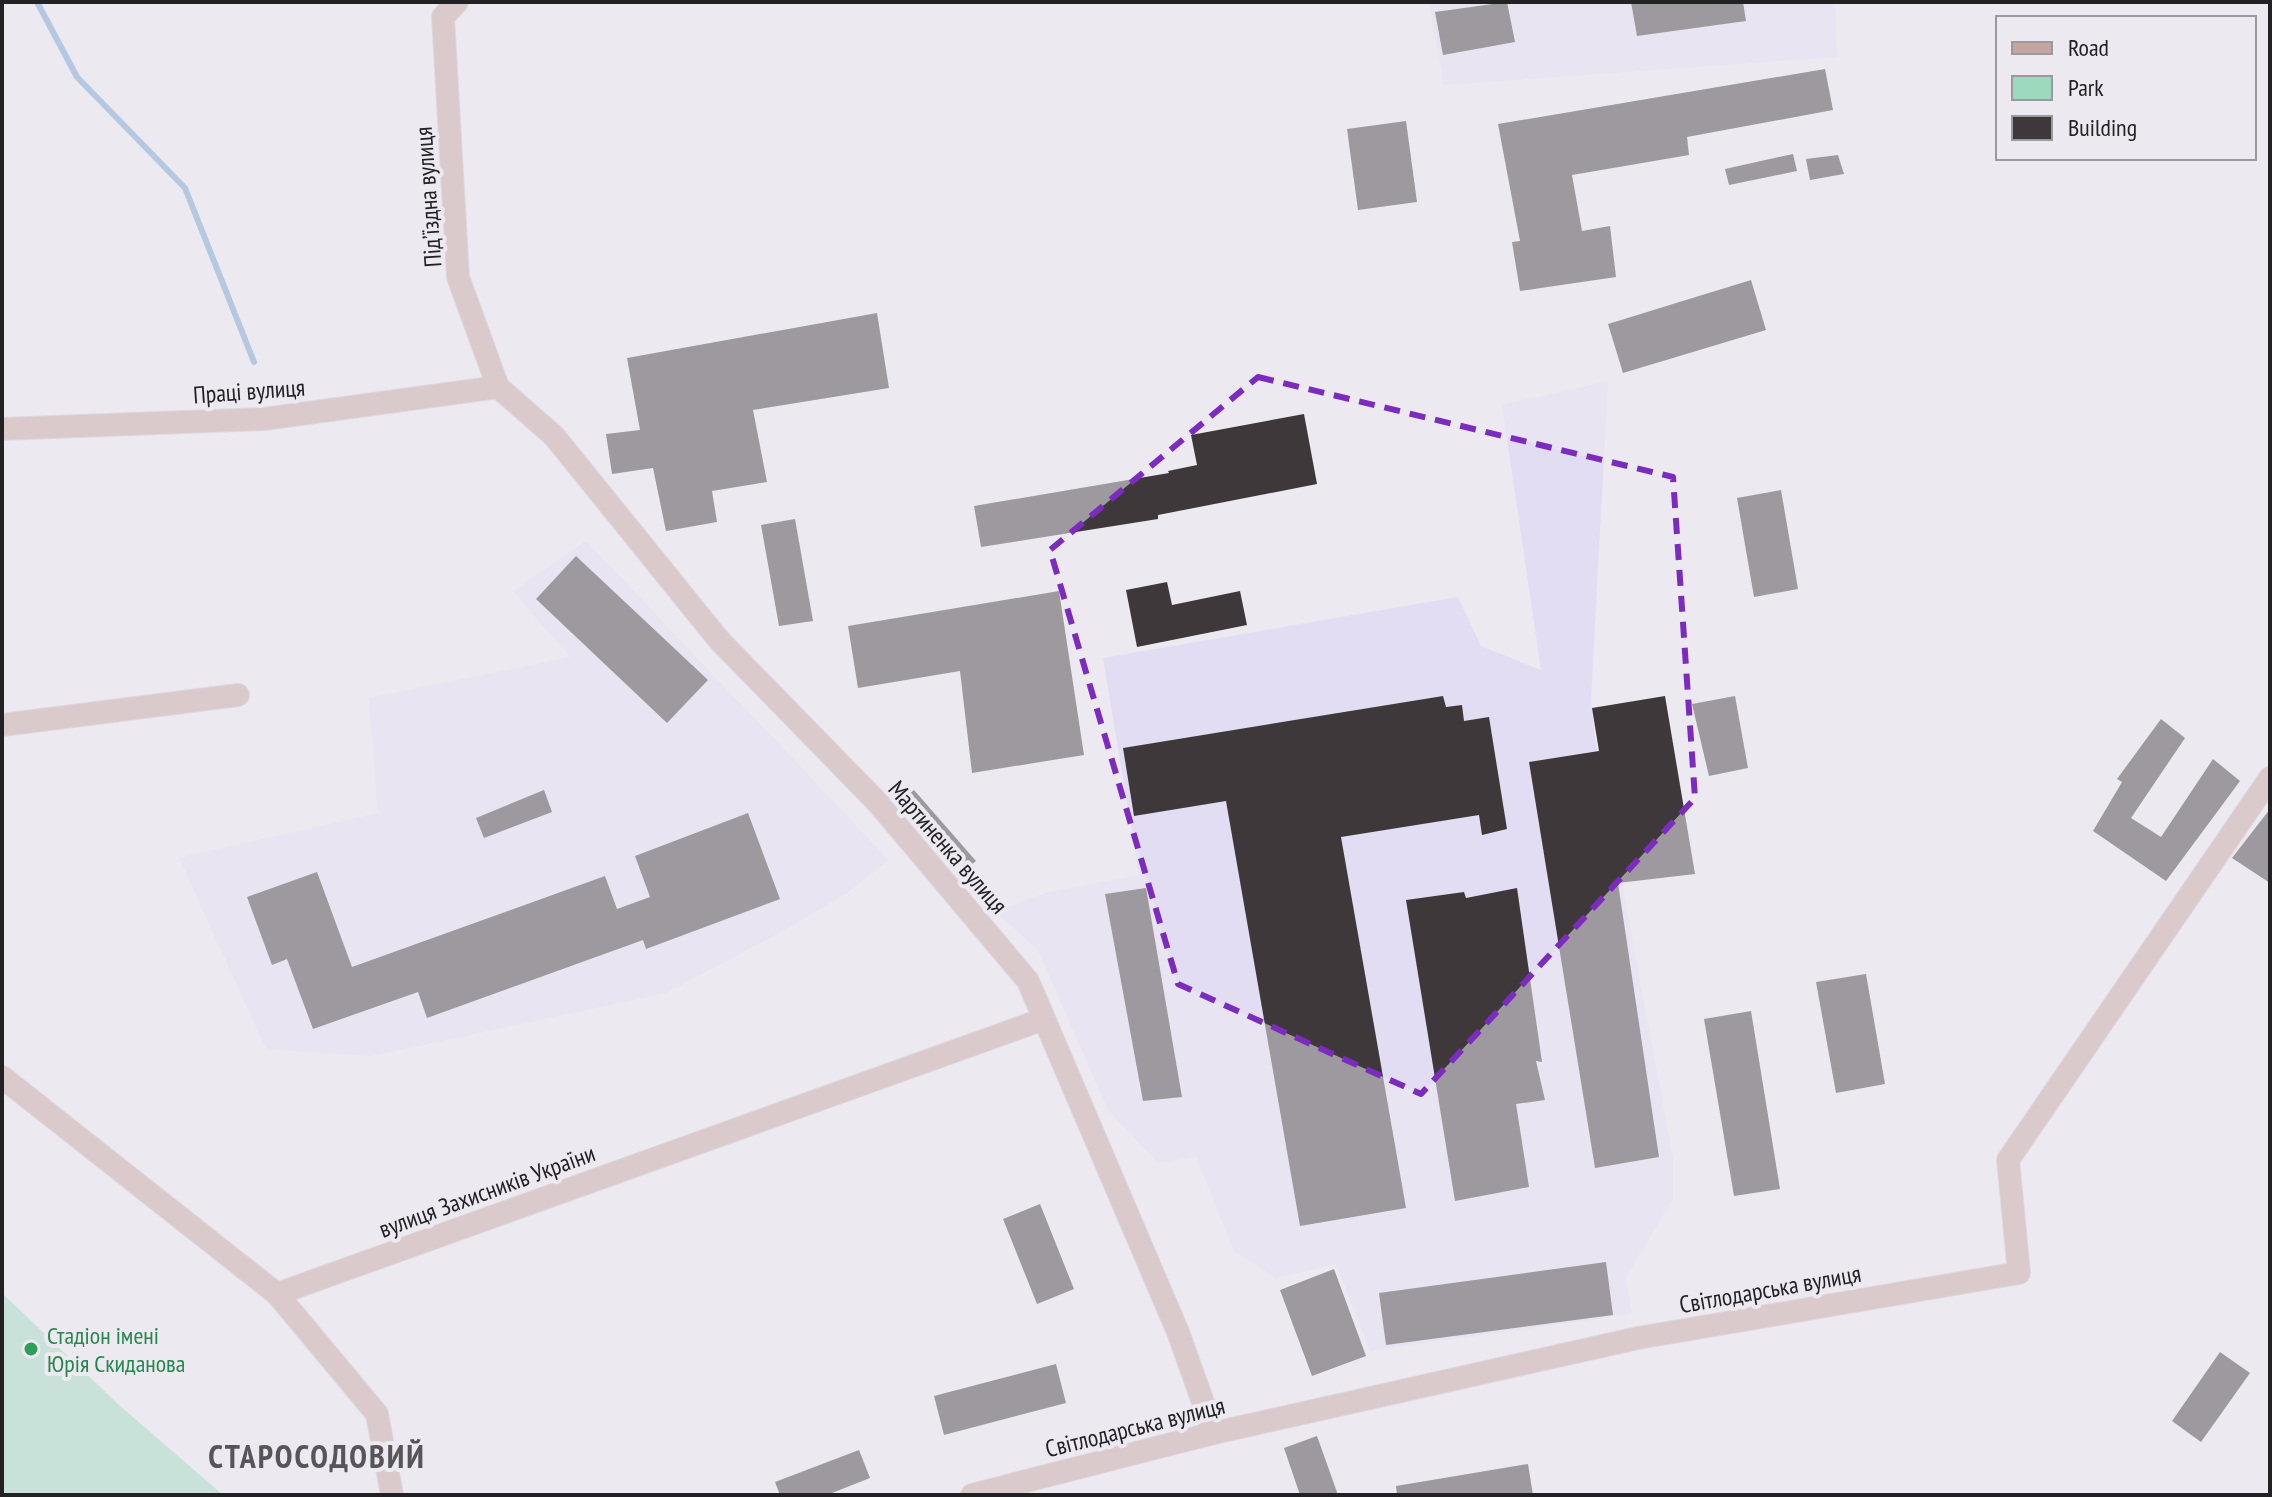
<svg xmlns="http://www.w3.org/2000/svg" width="2272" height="1497" viewBox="0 0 2272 1497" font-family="'PT Sans Narrow',sans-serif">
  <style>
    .industrial { fill: #e2ddf3 }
    .green { fill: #9dd9bc }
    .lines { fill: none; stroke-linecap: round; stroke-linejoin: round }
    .stream { stroke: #71a1cf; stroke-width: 6 }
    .building { fill: #3f383a }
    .minor-casing { stroke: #c9c5cb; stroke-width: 24 }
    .minor { stroke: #c4a49e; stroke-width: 22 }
    .marked { fill: none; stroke: #7b2cbf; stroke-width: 6; stroke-dasharray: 16 10; stroke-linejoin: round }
    .leisure-dot { fill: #2e9e5b; stroke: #ede9f0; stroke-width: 3 }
    .labels { text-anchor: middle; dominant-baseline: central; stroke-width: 8; stroke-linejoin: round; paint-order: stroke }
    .street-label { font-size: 24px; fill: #232124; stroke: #ede9f0 }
    .leisure-label { font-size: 24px; fill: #27864d; stroke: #ede9f0; text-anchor: start }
    .district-label { font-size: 32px; font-weight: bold; letter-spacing: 2px; fill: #58545a; stroke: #ede9f0 }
  </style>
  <rect width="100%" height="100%" fill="#ede9f0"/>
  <!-- industrial -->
  <g class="industrial">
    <path d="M1429,2h406l2,55 -393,28z"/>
    <path d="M1608,381l-17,319 4,38 78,420v41l-47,78 6,37 -262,37 -34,-87 -60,14 -42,-27 -38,-94 -38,6 -50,-53 -70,-160 -43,-39 54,-19 90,-17 -36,-217 355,-61 23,49 60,24 -39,-265z"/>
    <path d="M586,541l303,319 -42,33 -64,38 -117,62 -295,63 -105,-7 -87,-191 199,-45 -9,-115 201,-41 -57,-66z"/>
  </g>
  <!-- green -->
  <path class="green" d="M2,1293l117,112 104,90h-221z"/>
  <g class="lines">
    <!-- stream -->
    <path class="stream" d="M37,2l40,75 108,111 69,174"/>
  </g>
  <!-- building -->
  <g class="building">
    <path d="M1507,2l8,40 -72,13 -8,-43z"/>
    <path d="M1631,2h112l3,19 -109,15z"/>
    <path d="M1825,69l8,41 -146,27 2,18 -117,20 10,56 28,-5 6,51 -96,14 -8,-49 8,-1 -22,-117z"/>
    <path d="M1406,121l11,81 -59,8 -11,-81z"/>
    <path d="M1793,154l4,17 -68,14 -4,-16z"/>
    <path d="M1838,155l6,19 -34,6 -4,-21z"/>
    <path d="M1751,280l15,50 -143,43 -15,-49z"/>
    <path d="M877,313l12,75 -136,22 14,72 -55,9 5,31 -51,9 -13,-63 -41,6 -6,-40 34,-4 -13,-72z"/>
    <path d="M1304,414l13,70 -159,31v4l-177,28 -7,-41 195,-33 -1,-2 29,-6 -6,-30z"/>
    <path d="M1781,490l17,99 -44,8 -17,-99z"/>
    <path d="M795,519l18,102 -34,5 -18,-101z"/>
    <path d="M576,556l132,124 -41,43 -131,-124z"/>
    <path d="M1167,582l5,23 68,-14 7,34 -110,22 -11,-57z"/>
    <path d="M1059,591l25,164 -112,18 -12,-102 -102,17 -10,-62z"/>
    <path d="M1443,696l3,11 16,-2 2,16 25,-4 18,112 -25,6 -3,-20 -138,22 65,371 -106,18 -74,-425 -92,15 -11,-68z"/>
    <path d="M1665,696l30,178 -77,9 41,274 -64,11 -66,-406 70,-11 -7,-43z"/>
    <path d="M1735,696l13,72 -39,8 -17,-72z"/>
    <path d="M2161,719l24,19 -54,80 30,19 52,-78 27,22 -74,100 -73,-50 29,-49 -5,-3z"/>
    <path d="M544,790l8,22 -68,26 -8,-20z"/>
    <path d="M914,790l62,71 -11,9 -63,-71z"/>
    <path d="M2270,809v74l-38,-25z"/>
    <path d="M748,813l32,86 -134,50 -3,-9 -216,78 -9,-26 -105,37 -26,-70 -15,6 -25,-68 70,-25 35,95 253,-91 12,33 33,-12 -15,-41z"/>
    <path d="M1146,888l36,209 -39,4 -38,-207z"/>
    <path d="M1517,888l25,174 -6,-1 9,39 -29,4 13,83 -74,14 -49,-301 58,-8 2,6z"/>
    <path d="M1866,974l19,110 -49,9 -20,-111z"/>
    <path d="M1751,1011l29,178 -46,7 -30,-177z"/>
    <path d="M1040,1204l34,85 -37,15 -34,-85z"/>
    <path d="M1606,1262l7,53 -227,30 -7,-52z"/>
    <path d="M1334,1269l32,87 -54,20 -32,-86z"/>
    <path d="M2220,1352l30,21 -49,69 -29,-21z"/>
    <path d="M1056,1364l10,39 -122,32 -10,-39z"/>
    <path d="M1317,1436l21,59h-38l-16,-47z"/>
    <path d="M859,1450l11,28 -43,17h-47l-5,-13z"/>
    <path d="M1528,1464l5,31h-136l-1,-9z"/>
  </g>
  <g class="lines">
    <defs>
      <g id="minor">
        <path d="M457,2l-14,15 15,260 40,110 56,49 165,204 159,163 150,178 150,351 36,101"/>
        <path d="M2,429l262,-10 234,-32"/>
        <path d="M2,725l236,-30"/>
        <path d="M2,1077l275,217 100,120 15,81"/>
        <path d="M277,1294l767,-275"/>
        <path d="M972,1495l242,-62 424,-95 381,-65 -11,-113 262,-382"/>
      </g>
    </defs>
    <!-- minor casing -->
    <use href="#minor" class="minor-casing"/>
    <!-- minor -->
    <use href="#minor" class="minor"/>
  </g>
  <!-- marked area -->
  <path d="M0 0H2272V1497H0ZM1258,377l415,100 22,321 -274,296 -243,-110 -128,-434z" fill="#ede9f0" fill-opacity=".55" fill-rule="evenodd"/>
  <path class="marked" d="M1258,377l415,100 22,321 -274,296 -243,-110 -128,-434z"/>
  <!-- markers -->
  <circle class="leisure-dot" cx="31" cy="1349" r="8"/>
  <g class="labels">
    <!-- street labels -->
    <g class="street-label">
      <text transform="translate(428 197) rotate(-94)">Під’їздна вулиця</text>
      <text transform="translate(249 391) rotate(-4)">Праці вулиця</text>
      <text transform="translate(948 847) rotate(49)">Мартиненка вулиця</text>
      <text transform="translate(487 1191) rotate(-20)">вулиця Захисників України</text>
      <text transform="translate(1770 1289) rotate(-10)">Світлодарська вулиця</text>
      <text transform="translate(1135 1427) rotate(-14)">Світлодарська вулиця</text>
    </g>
    <!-- leisure labels -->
    <g class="leisure-label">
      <text x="47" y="1335">Стадiон імені<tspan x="47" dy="28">Юрія Скиданова</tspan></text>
    </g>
    <!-- district labels -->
    <g class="district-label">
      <text x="317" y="1456">СТАРОСОДОВИЙ</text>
    </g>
  </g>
  <!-- border -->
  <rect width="2272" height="1497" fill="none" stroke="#232124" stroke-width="8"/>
  <!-- legend -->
  <rect x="1996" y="16" width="260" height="144" fill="#ede9f0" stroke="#9c999e" stroke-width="2"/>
  <rect x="2012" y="42" width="40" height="12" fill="#c4a49e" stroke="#9c999e" stroke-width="2"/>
  <text x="2068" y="56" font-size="24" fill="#232124">Road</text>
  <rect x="2012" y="76" width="40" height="24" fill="#9dd9bc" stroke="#9c999e" stroke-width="2"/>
  <text x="2068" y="96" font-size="24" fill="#232124">Park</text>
  <rect x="2012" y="116" width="40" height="24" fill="#3f383a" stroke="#9c999e" stroke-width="2"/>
  <text x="2068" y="136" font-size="24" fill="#232124">Building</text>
</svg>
